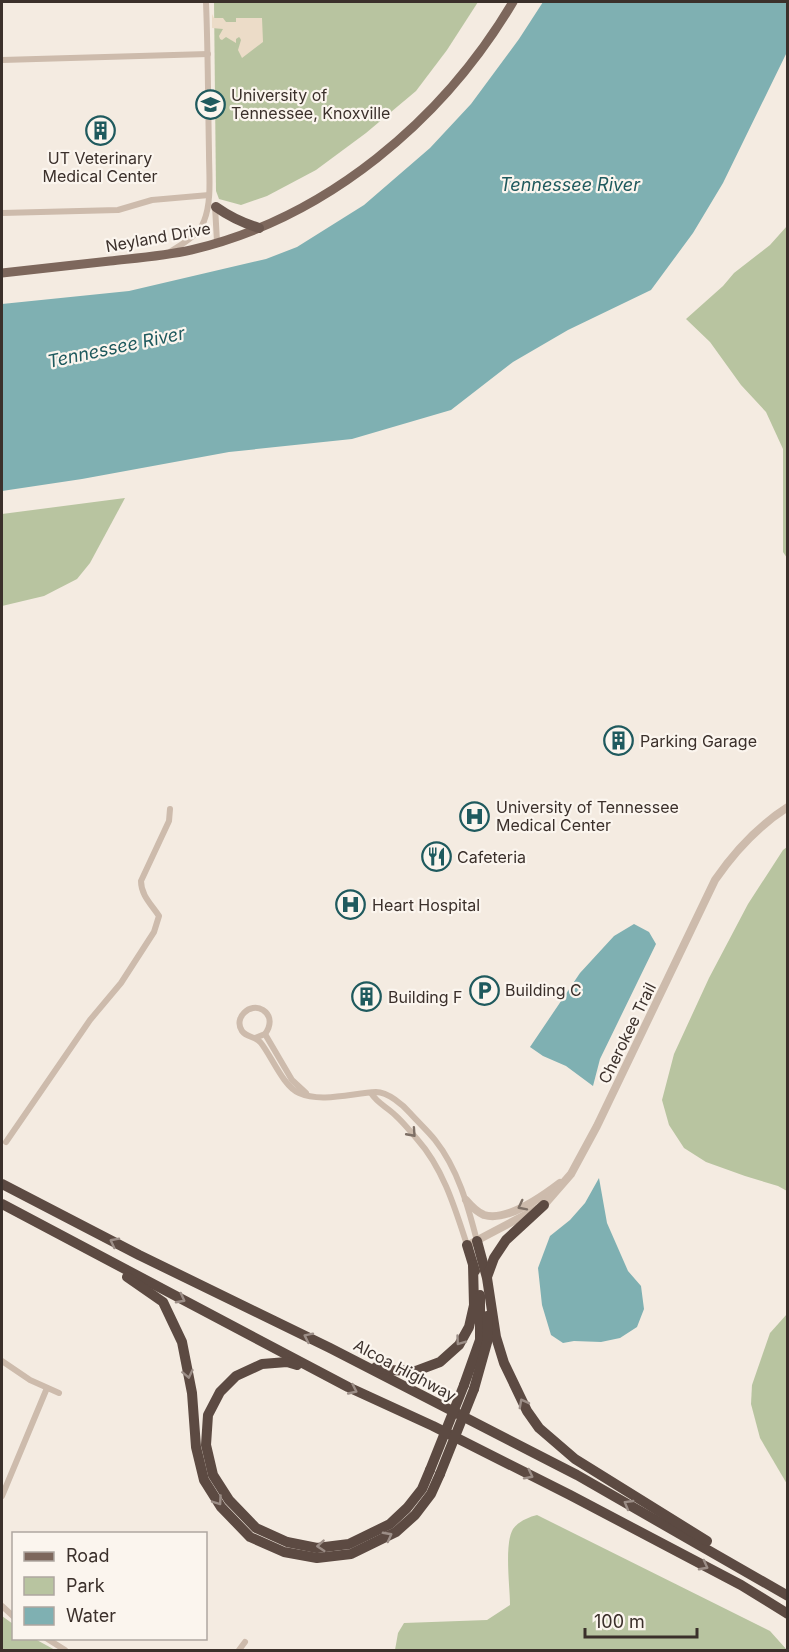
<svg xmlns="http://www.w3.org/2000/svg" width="789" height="1652" viewBox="0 0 789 1652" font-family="Inter,sans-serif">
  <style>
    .green { fill: #b8c4a0 }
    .plaza { fill: #ecdcc8 }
    .water { fill: #7fb0b2 }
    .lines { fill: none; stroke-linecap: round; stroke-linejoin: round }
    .minor { stroke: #cdbbac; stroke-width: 6 }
    .tertiary { stroke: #cdbbac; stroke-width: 8 }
    .primary { stroke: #7d675c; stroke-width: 9 }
    .trunk { stroke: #6c584f; stroke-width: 10 }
    .motorway { stroke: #5c4a42; stroke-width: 10 }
    .motorway-bridge { stroke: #5c4a42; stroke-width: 10 }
    .oneway { stroke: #7d6f65 }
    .oneway2 { stroke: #9c8e87 }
    .labels { text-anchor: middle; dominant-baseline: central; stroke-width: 4.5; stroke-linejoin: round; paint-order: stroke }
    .poi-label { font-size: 16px; fill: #3b302b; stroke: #fbf5ee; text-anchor: start }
    .street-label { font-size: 16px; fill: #3b302b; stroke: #fbf5ee }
    .water-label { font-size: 18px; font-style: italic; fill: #1f5a5e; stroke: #fbf5ee }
  </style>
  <rect width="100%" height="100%" fill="#f4ebe1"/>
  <!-- green -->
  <g class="green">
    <path d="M214,2h264l-31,48 -31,41 -50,42 -50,37 -49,26 -26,9 -22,-6 -3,-8z"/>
    <path d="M787,226v332l-4,-6v-103l-17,-37 -25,-27 -31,-43 -24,-23 37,-33 11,-13 36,-28z"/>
    <path d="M125,498l-35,65 -13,16 -33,17 -42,10v-92z"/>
    <path d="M787,847v344l-9,-5 -33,-10 -39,-14 -22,-14 -15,-23 -7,-25 12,-46 35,-76 39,-74 35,-54z"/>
    <path d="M787,1314v170l-27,-46 -9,-34 1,-19 18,-52z"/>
    <path d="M537,1515l233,116 17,19h-392l3,-17 6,-10 83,-3 23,-15c0,-18 -6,-61 3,-76 6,-8 16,-12 24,-14z"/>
    <path d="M2,1616l11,8 1,14 21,1 20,11h-53z"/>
  </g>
  <!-- plaza -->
  <path class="plaza" d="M212,14l2,4h9l3,4h10v-4h26l1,24 -21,16 -4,-8 3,-10 -1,-2 -1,-1 -3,2v4l-10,-6 -4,3 -2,-1 -1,-3 4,-7 -11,-1z"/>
  <!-- water -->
  <g class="water">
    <path d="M543,2h244v50l-64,131 -30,50 -42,57 -83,40 -55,32 -62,48 -99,29 -123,13 -147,27 -80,12v-187l127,-13 137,-32 31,-12 67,-42 66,-57 41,-44 48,-65z"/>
    <path d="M634,924l15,8 7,12 -56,115 -7,27 -27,-20 -23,-10 -13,-9 50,-74 34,-37z"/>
    <path d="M599,1178l8,45 21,48 13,15 3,23 -7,18 -17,11 -19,4 -27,-1 -11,2 -12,-8 -9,-30 -4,-37 12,-32 20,-16 15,-17z"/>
  </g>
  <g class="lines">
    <!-- minor -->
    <g class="minor">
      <path d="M2,60l206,-6"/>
      <path d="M215,206l2,36"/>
      <path d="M2,213l116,-3 34,-10 57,-5"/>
      <path d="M170,252c12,-8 29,-17 34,-31 8,-20 5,-46 5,-68 -1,-51 -1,-101 -3,-151"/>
      <path d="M265,1034l27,46 14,13"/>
      <path d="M255,1038l10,-4c6,-8 7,-18 -2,-24 -13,-8 -30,8 -21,21 5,7 14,5 19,12 11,14 22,43 38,50 22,10 54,0 77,-1 12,0 27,13 34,21 8,9 18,18 25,27 23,29 33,66 42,101"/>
      <path d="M371,1093c6,10 16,14 24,22 8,7 15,16 22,24 26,29 38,69 50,106"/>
      <path d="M6,1142l84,-122 31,-37 33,-51 5,-16c-8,-12 -18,-21 -18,-35l28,-60 1,-12"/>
      <path d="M2,1361l28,19 29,13"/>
      <path d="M2,1496l45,-108"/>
      <path d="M2,1606l12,11"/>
      <path d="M46,1638l19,12"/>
      <path d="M239,1650l6,-8"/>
    </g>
    <!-- tertiary -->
    <g class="tertiary">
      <path d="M466,1200c5,6 11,12 18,15 24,7 59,-19 76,-32"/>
      <path d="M472,1243l72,-38 27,-31 26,-48 118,-246c20,-29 43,-54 73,-73"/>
    </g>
    <!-- primary -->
    <path class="primary" d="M2,273c36,-4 72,-8 108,-12 27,-3 54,-5 81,-11 136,-32 252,-130 322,-248"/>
    <!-- trunk -->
    <path class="trunk" d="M216,207c14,10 27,16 43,21"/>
    <!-- motorway -->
    <g class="motorway">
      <path d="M2,1184l137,71 191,93 247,127 211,121"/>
      <path d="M2,1204l346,183 85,39 137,69 171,90 47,29"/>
      <path d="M477,1241l10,37 9,59 8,26 23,48 12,17 36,31 132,82"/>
      <path d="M467,1245l8,26"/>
      <path d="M127,1277l36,25 19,40 10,51 4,54 8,33 17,27 29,30 34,15 33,6 34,-4 45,-22 19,-17 16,-21 9,-20"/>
      <path d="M487,1277l7,-19 12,-18 38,-35"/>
      <path d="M297,1365l-10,-3 -25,2 -26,12 -16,16 -12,23 -2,30 7,30 16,25 27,28 31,14 30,6 32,-4 41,-20 17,-16 15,-19 8,-19"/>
      <path d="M376,1367l12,3 28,1 24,-9 19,-17 10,-18 5,-22 -1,-40"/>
      <path d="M464,1385l16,-45v-45"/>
      <path d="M474,1389l14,-50 -1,-23"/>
    </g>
    <!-- motorway-bridge -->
    <g class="motorway-bridge">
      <path d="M430,1470l34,-85"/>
      <path d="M440,1474l34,-85"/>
    </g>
  </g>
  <!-- one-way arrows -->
  <defs><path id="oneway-chevron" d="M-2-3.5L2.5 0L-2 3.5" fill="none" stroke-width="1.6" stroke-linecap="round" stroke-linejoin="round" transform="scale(1.5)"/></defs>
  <g class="oneway">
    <use href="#oneway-chevron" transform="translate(412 1133) rotate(48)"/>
    <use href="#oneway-chevron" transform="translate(522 1206) rotate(153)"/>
  </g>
  <g class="oneway2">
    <use href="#oneway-chevron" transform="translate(114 1242) rotate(-153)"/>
    <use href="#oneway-chevron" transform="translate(181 1299) rotate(28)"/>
    <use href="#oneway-chevron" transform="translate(308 1337) rotate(-154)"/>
    <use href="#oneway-chevron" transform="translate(460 1341) rotate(126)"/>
    <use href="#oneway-chevron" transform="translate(188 1374) rotate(78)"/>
    <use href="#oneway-chevron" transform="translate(353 1390) rotate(25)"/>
    <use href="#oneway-chevron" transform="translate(523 1403) rotate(-118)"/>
    <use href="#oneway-chevron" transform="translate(529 1475) rotate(27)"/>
    <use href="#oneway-chevron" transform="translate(218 1501) rotate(55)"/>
    <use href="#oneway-chevron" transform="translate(628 1504) rotate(-150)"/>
    <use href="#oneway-chevron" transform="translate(388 1536) rotate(-28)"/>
    <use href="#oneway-chevron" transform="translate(321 1546) rotate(176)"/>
    <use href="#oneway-chevron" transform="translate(704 1566) rotate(28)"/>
  </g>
  <!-- icons -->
  <defs>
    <symbol id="university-ring" viewBox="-11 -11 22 22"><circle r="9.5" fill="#fbf5ee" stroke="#1f5a5e" stroke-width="1.5"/><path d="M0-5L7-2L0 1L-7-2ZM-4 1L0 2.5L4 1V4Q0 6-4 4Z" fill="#1f5a5e"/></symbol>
    <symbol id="building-ring" viewBox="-11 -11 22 22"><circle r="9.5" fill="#fbf5ee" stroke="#1f5a5e" stroke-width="1.5"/><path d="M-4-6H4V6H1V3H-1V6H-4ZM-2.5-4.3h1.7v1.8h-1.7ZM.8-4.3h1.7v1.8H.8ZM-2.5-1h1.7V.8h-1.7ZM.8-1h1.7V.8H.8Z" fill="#1f5a5e"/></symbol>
    <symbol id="hospital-ring" viewBox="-11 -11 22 22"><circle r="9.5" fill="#fbf5ee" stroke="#1f5a5e" stroke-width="1.5"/><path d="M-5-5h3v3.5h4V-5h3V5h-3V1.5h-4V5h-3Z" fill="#1f5a5e"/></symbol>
    <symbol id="restaurant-ring" viewBox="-11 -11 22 22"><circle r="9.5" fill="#fbf5ee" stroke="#1f5a5e" stroke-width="1.5"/><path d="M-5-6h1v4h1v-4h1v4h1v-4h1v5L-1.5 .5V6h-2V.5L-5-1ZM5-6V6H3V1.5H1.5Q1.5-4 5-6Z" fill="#1f5a5e"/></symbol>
    <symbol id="parking-ring" viewBox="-11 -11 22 22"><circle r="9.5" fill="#fbf5ee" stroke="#1f5a5e" stroke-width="1.5"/><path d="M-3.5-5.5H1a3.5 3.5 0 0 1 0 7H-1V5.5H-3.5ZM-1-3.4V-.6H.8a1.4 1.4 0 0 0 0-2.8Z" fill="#1f5a5e"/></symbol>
  </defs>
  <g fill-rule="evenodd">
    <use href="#university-ring" x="194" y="88" width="33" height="33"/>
    <use href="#building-ring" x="84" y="114" width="33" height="33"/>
    <use href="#building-ring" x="602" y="724" width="33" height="33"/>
    <use href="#hospital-ring" x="458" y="800" width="33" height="33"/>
    <use href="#restaurant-ring" x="420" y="840" width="33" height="33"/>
    <use href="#hospital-ring" x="334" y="888" width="33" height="33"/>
    <use href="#parking-ring" x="468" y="974" width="33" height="33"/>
    <use href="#building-ring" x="350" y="980" width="33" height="33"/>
  </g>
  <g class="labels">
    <!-- poi labels -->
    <g class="poi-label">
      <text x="231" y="95">University of<tspan x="231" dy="18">Tennessee, Knoxville</tspan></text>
      <text x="100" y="158" text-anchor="middle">UT Veterinary<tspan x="100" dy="18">Medical Center</tspan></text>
      <text x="640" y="741">Parking Garage</text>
      <text x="496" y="807">University of Tennessee<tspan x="496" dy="18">Medical Center</tspan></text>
      <text x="457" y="857">Cafeteria</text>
      <text x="372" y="905">Heart Hospital</text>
      <text x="505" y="990">Building C</text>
      <text x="388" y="997">Building F</text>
    </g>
    <!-- street labels -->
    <g class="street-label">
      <text transform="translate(158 237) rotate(-10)">Neyland Drive</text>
      <text transform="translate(627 1033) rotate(-64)">Cherokee Trail</text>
      <text transform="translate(405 1370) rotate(28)">Alcoa Highway</text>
    </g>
    <!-- water labels -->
    <g class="water-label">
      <text x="570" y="184">Tennessee River</text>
      <text transform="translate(116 347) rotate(-12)">Tennessee River</text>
    </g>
  </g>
  <!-- border -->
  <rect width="789" height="1652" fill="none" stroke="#3b302b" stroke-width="6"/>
  <!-- legend -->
  <rect x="12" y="1532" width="195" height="108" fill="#fbf5ee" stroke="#aea6a0" stroke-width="1.5"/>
  <rect x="24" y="1552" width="30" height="9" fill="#7d675c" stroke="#aea6a0" stroke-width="1.5"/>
  <text x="66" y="1562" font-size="18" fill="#3b302b">Road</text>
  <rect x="24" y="1577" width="30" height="18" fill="#b8c4a0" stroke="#aea6a0" stroke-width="1.5"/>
  <text x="66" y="1592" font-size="18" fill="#3b302b">Park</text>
  <rect x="24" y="1607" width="30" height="18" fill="#7fb0b2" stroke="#aea6a0" stroke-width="1.5"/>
  <text x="66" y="1622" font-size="18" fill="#3b302b">Water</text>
  <!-- scale -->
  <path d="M585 1628v9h112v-9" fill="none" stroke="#3b302b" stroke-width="3"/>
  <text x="594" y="1628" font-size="18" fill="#3b302b" stroke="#fbf5ee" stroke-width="4.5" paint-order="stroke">100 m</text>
</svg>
